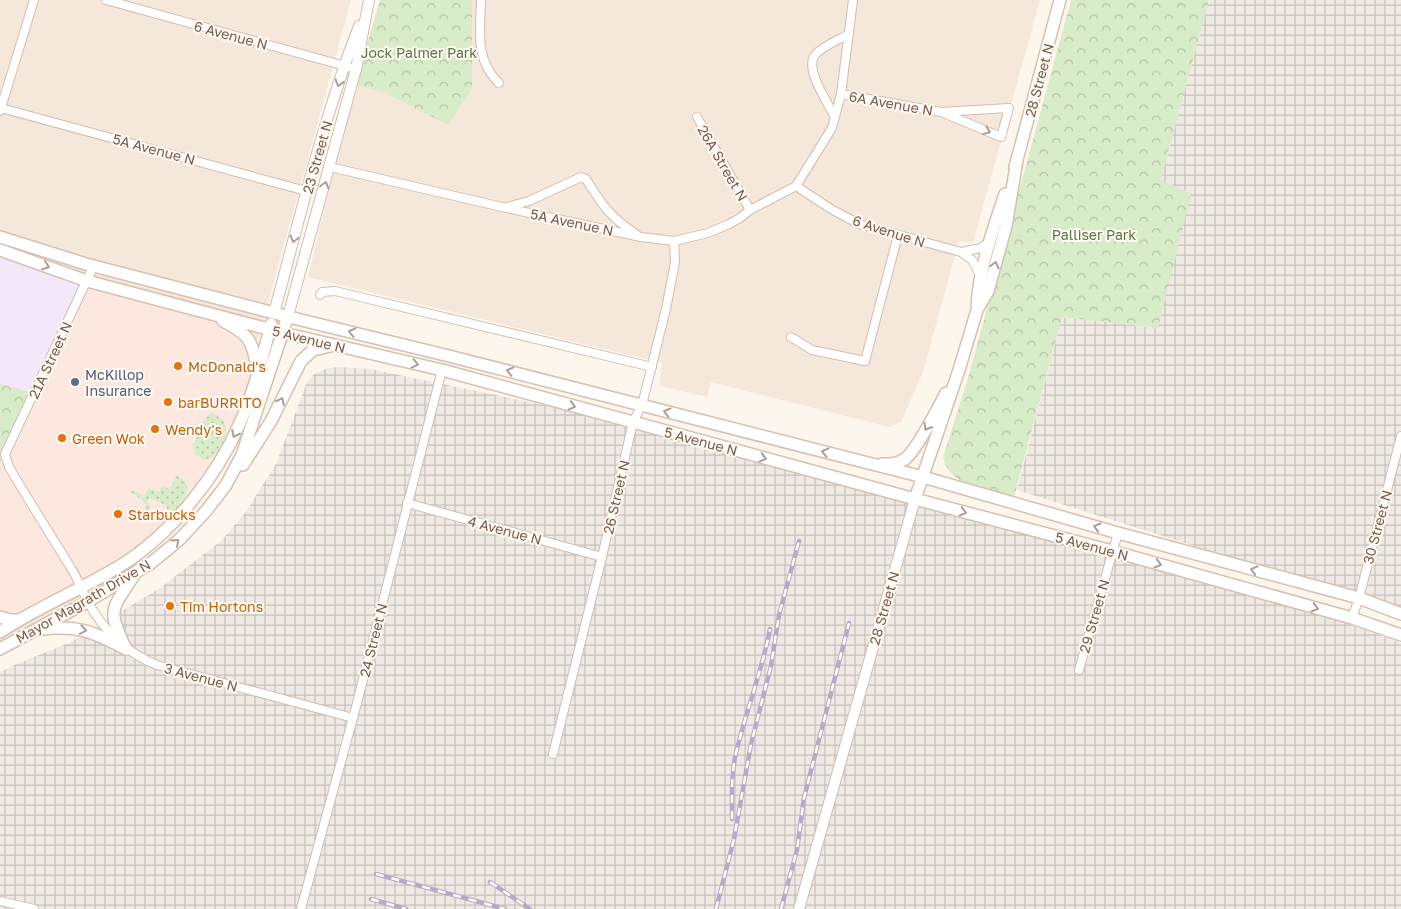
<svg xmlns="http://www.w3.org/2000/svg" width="1401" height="909" viewBox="0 0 1401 909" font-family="'Golos Text',sans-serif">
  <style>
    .residential { fill: #f5e8da }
    .commercial { fill: #fde8e0 }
    .industrial { fill: url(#industrial-grid) }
    .education { fill: #f3e8fa }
    .grass { fill: url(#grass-dots) }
    .forest { fill: url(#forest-crowns) }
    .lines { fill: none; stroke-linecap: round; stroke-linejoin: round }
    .minor-casing { stroke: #d1beb0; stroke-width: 10 }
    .tertiary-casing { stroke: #d1beb0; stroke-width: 12 }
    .secondary-casing { stroke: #d6c0b0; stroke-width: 14 }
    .minor { stroke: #fff; stroke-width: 8 }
    .tertiary { stroke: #fff; stroke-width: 10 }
    .secondary { stroke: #fff; stroke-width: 11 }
    .rail-casing { stroke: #b9a8c9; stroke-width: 4.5 }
    .rail { stroke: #fffaf3; stroke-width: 2.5; stroke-dasharray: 8; stroke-linecap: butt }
    .oneway { stroke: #af9d94 }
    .food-dot { fill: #e8710a; stroke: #fffaf3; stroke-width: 2 }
    .service-dot { fill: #5c6f8a; stroke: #fffaf3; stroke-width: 2 }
    .labels { text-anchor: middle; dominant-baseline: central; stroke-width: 4; stroke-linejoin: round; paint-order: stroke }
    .street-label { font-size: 14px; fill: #7a5c4d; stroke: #fffaf3 }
    .park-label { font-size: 14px; fill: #537a41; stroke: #fffaf3 }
    .food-label { font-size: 14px; fill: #c56008; stroke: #fffaf3; text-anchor: start }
    .service-label { font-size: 14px; fill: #4e5e75; stroke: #fffaf3; text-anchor: start }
  </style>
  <defs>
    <pattern id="industrial-grid" width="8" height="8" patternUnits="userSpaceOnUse" patternTransform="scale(1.25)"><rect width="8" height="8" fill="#efe9e4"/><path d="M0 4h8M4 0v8" fill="none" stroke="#c7c0bb"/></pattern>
    <pattern id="grass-dots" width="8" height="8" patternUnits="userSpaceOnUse" patternTransform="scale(1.25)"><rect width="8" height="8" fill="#d8ecc9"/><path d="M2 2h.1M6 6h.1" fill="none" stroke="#b4c2a5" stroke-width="1.8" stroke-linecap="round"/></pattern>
    <pattern id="forest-crowns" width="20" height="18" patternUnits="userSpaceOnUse" patternTransform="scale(1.25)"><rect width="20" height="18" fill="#d8ecc9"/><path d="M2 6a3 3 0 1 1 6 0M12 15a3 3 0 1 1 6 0" fill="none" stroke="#b4c2a5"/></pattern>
  </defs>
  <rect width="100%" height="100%" fill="#fdf6ec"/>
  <!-- residential -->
  <g class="residential">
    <path d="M0,0h351l-39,144 -68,245 -117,163 10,19 -137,78z"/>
    <path d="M380,0h660l-67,243 -14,-2 -36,131 -22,50 -12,5 -178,-45 -4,15 -47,-11v-7l2,-16 -354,-86 44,-182z"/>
  </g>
  <!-- commercial -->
  <path class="commercial" d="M87,281l121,32 38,22 12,37 -53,112 -61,65 -126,71 -18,-3v-153z"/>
  <!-- industrial -->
  <g class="industrial">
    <path d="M1209,0h192v614l-42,-16 -342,-108 45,-173 96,11 3,-149z"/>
    <path d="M339,367l31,2 236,49 714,196 81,29v266h-1401v-237l12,-6 59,-24 89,-54 61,-47 24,-28 31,-49 31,-82 6,-7 14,-7z"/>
  </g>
  <!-- education -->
  <path class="education" d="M0,250l87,31 -53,112 -34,-9z"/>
  <!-- grass -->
  <g class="grass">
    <path d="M211,413l6,2 7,6c6,13 -5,37 -20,39l-9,-6 -2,-9 12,-26z"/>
    <path d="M177,475c22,13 3,30 -8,42l-3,-12 -17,-7 -2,3 3,5v8h-4l-2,-12 -13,-10 1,-2 12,6 5,-8 10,4 3,-6 8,3z"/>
  </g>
  <!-- forest -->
  <g class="forest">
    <path d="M380,0h92v88l-24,37 -64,-33 -28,-7z"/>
    <path d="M1071,0h138l-48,179 30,15 -33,134 -96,-11 -48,180 -50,-14c-10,-6 -19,-14 -21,-26l25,-79z"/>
    <path d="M0,384l34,9 -34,71z"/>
  </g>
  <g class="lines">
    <defs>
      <g id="minor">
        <path d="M106,0l250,69"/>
        <path d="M481,0c-1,30 -6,61 18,83"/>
        <path d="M841,94l100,18 68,-4 -8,29 -60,-25"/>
        <path d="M1,108l305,83"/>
        <path d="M0,111l34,-111"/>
        <path d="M697,117l53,93"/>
        <path d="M835,117c-7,-14 -31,-48 -20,-62 6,-8 25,-16 34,-21"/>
        <path d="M330,167l172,40 139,30 33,4 34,-8 21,-9 11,-6 10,-8 46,-24"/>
        <path d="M796,186l35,23 28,15 102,28 11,8 8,15"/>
        <path d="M796,186l36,-58 9,-34 12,-94"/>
        <path d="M507,207l22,-6 52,-24 5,2c16,26 24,38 50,55"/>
        <path d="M961,252l20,-4 8,-6"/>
        <path d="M94,265l-89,189 4,13c20,34 41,67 62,101 7,11 11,23 17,34 16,29 38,51 69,63l196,53"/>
        <path d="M320,295l2,-3 13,-1 317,76"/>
        <path d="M791,337l21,13 53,11 33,-126"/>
        <path d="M407,503l195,54"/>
        <path d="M1352,618l7,-20 42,-162"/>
        <path d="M1079,670l39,-137"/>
        <path d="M553,754l49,-197 31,-135 9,-17 24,-96 9,-47 -1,-21"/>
        <path d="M0,901l34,8"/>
        <path d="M301,909l56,-206 85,-333"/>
      </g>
      <g id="tertiary">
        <path d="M274,313c26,-96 49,-194 85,-287"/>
        <path d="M288,316l68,-247 13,-69"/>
        <path d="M799,909l116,-410"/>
      </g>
      <g id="secondary">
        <path d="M1015,167l45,-167"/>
        <path d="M0,237l86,27 215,56 144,35 478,122 195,56 241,65 42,16"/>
        <path d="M0,250l87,31 196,52 159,37 473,129 197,52 240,67 49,17"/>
        <path d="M977,306c2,-38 16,-76 28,-112"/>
        <path d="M223,321c26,13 30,20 34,48"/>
        <path d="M882,464c8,0 16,0 23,-5 12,-9 33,-51 41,-66"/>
        <path d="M243,465l28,-44 30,-60 12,-11 18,-4"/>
        <path d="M915,499l44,-129 18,-60 11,-19 18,-65 11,-66"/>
        <path d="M0,617l9,3h9"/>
        <path d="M41,629c38,-4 53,3 85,20"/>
        <path d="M0,632c39,-26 83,-43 123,-68 48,-30 94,-88 116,-139 15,-32 23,-67 32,-101"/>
        <path d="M0,649l87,-47 64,-39 28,-23 27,-29 20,-26 16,-30 46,-139"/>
        <path d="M126,649c-20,-41 -14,-39 8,-74"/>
      </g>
    </defs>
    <!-- minor casing -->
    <use href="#minor" class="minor-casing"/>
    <!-- tertiary casing -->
    <use href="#tertiary" class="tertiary-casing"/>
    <!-- secondary casing -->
    <use href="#secondary" class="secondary-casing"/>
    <!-- minor -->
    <use href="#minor" class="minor"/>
    <!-- tertiary -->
    <use href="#tertiary" class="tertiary"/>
    <!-- secondary -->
    <use href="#secondary" class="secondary"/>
    <defs>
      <g id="rail">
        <path d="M732,819c0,-22 -1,-45 4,-66 10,-42 26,-82 34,-124"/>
        <path d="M376,874l129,35"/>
        <path d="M490,882l40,27"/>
        <path d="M371,899l35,10"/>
        <path d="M716,909l18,-70 17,-95 20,-78 8,-51 20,-74"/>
        <path d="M781,909l16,-59 7,-52 45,-175"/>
      </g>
    </defs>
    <!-- rail casing -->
    <use href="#rail" class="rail-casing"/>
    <!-- rail -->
    <use href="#rail" class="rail"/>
  </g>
  <!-- one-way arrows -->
  <defs><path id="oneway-chevron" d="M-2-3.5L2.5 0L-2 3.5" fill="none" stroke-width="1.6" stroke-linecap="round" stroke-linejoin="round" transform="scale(1.25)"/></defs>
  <g class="oneway">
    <use href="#oneway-chevron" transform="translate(339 83) rotate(107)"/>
    <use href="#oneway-chevron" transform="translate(987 131) rotate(22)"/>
    <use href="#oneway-chevron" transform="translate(325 185) rotate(-75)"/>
    <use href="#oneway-chevron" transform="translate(294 239) rotate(105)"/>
    <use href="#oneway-chevron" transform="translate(995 265) rotate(-75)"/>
    <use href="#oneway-chevron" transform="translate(46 266) rotate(19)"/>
    <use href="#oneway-chevron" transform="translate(352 332) rotate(-166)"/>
    <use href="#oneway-chevron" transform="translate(415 364) rotate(13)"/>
    <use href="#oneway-chevron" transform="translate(510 371) rotate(-166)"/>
    <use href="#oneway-chevron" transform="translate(281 401) rotate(-63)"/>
    <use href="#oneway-chevron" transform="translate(572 406) rotate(15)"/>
    <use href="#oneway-chevron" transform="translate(667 412) rotate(-166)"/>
    <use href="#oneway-chevron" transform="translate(927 427) rotate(120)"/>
    <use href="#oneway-chevron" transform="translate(235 434) rotate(117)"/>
    <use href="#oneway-chevron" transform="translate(825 452) rotate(-166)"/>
    <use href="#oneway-chevron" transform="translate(763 458) rotate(15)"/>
    <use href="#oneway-chevron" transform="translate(963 512) rotate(15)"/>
    <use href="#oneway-chevron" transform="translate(1097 527) rotate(-164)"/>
    <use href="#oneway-chevron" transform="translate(176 542) rotate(-42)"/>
    <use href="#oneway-chevron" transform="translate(1158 564) rotate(16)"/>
    <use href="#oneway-chevron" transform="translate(1254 570) rotate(-165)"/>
    <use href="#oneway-chevron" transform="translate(1315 608) rotate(16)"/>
    <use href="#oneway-chevron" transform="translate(83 630) rotate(10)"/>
  </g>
  <!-- markers -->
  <g class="food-dot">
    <circle cx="178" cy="366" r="5"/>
    <circle cx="168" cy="402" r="5"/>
    <circle cx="155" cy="429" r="5"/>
    <circle cx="62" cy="438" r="5"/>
    <circle cx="118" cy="514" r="5"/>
    <circle cx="170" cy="606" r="5"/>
  </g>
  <circle class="service-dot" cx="75" cy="382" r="5"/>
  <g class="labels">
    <!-- street labels -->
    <g class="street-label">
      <text transform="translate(231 35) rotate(15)">6 Avenue N</text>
      <text transform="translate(1039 80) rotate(-75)">28 Street N</text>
      <text transform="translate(891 103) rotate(10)">6A Avenue N</text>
      <text transform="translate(154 149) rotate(15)">5A Avenue N</text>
      <text transform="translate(317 157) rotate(-74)">23 Street N</text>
      <text transform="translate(723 163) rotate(60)">26A Street N</text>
      <text transform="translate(572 222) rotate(12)">5A Avenue N</text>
      <text transform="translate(889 231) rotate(18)">6 Avenue N</text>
      <text transform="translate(309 339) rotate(14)">5 Avenue N</text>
      <text transform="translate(50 360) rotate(-65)">21A Street N</text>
      <text transform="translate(701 441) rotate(15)">5 Avenue N</text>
      <text transform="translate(616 497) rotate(-77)">26 Street N</text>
      <text transform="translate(1377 527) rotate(-75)">30 Street N</text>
      <text transform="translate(505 530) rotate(15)">4 Avenue N</text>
      <text transform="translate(1092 546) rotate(15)">5 Avenue N</text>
      <text transform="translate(83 601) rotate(-30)">Mayor Magrath Drive N</text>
      <text transform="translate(884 608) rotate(-74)">28 Street N</text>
      <text transform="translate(1094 616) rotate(-74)">29 Street N</text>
      <text transform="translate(373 640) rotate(-76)">24 Street N</text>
      <text transform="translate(201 677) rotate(15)">3 Avenue N</text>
    </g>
    <!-- park labels -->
    <g class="park-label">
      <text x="419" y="52">Jock Palmer Park</text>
      <text x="1094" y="234">Palliser Park</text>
    </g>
    <!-- food labels -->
    <g class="food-label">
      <text x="188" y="366">McDonald's</text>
      <text x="178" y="402">barBURRITO</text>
      <text x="165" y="429">Wendy's</text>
      <text x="72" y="438">Green Wok</text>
      <text x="128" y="514">Starbucks</text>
      <text x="180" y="606">Tim Hortons</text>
    </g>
    <!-- service labels -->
    <g class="service-label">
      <text x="85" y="374">McKillop<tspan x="85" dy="16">Insurance</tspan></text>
    </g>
  </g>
</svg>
